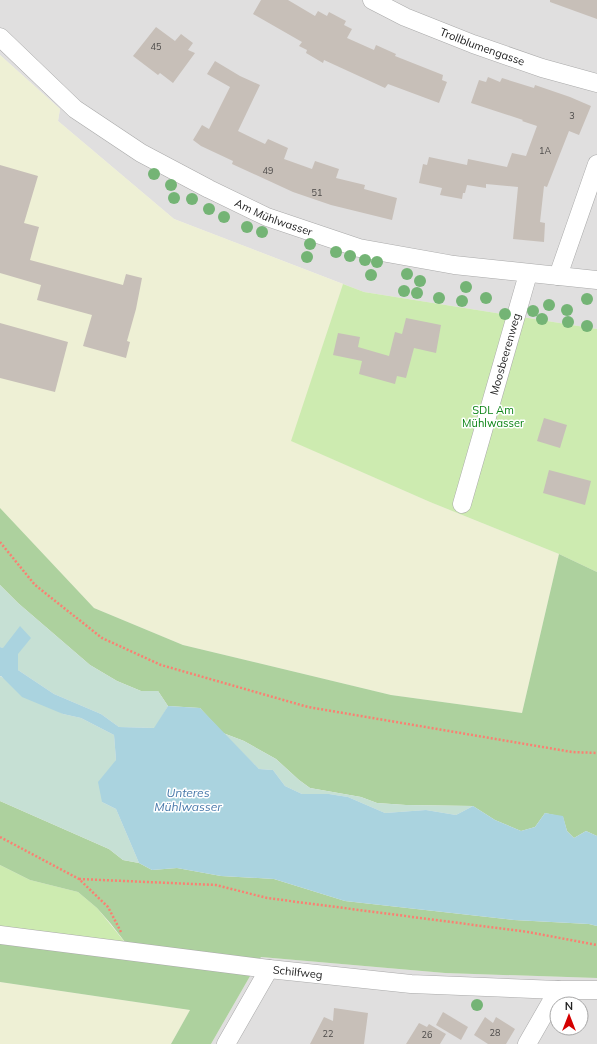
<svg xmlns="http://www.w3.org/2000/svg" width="597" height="1044" viewBox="0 0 597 1044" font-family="Mulish,sans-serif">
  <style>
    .residential { fill: #e0dfdf; fill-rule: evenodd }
    .farmland { fill: #eef0d5 }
    .grass { fill: #cdebb0 }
    .forest { fill: #add19e }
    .wetland { fill: #c6e0d4 }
    .water { fill: #aad3df }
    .building { fill: #c7bfb8 }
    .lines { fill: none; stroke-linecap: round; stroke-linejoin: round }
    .minor-casing { stroke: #a9a9a9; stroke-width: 19 }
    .path { stroke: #fa8072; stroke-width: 2.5; stroke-dasharray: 2 2; stroke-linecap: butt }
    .minor { stroke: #fff; stroke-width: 18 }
    .tree { fill: #74b475 }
    .labels { text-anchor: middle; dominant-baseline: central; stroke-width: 3; stroke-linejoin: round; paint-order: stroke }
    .number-label { font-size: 9px; fill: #4b4948 }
    .street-label { font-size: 11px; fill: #222; stroke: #fff }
    .park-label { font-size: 11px; fill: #0c8416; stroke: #fff }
    .water-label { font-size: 12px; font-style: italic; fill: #4a7aab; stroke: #fff }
  </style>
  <rect width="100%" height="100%" fill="#f2efe9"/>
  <!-- residential -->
  <g class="residential">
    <path d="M0,0h597v329l-233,-37 -190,-73 -116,-98 2,-12 -60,-54z"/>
    <path d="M261,957l184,16 152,5v66h-386zM557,1004h24v24h-24z"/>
  </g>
  <!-- farmland -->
  <g class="farmland">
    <path d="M0,55l60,54 -2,12 116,98 169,65 -51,157 138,61 129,52 -37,159 -131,-18 -208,-50 -89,-37 -94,-99z"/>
    <path d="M0,982l190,28 -19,34h-171z"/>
  </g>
  <!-- grass -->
  <g class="grass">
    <path d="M343,284l21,8 233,37v243l-38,-18 -129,-52 -139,-61z"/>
    <path d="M0,865l30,15 48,12 19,16 35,43 -132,-16z"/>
  </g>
  <!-- forest -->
  <g class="forest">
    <path d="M0,508l94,100 89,37 208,50 131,18 37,-159 38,18v264l-11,-5 -12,7 -7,-7 -4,-14 -18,-4 -10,14 -14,4 -26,-11 -22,-14 -67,-1 -29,-2 -16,-6 -51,-9 -11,-8 -23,-21 -32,-18 -21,-8 -23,-25 -32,-2 -10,-15h-17l-24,-10 -27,-16 -72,-62 -18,-18z"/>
    <path d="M0,801l109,48 14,11 16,3 13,7 25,-2 44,8 53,3 71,22 169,19 75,4 8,2v52l-152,-5 -184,-16 -50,87h-40l19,-34 -190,-28v-47l132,16 -21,-27 -14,-16 -19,-16 -48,-12 -30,-15z"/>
  </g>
  <!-- wetland -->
  <g class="wetland">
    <path d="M0,585l18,18 72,62 27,16 24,10h17l10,15 -13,22 -36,-1 -18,-13 -47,-20 -36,-24v-16l-18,-7z"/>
    <path d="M0,676l63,38 18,4 33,17 2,25 -14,42 14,7 23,54 -16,-3 -14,-11 -109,-48z"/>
    <path d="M223,733l21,8 32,18 23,21 11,8 51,9 16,6 29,2 67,1 -17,9 -30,-5 -41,3 -37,-16 -19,-3h-27l-17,-8 -12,-16 -14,-1z"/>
  </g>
  <!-- water -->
  <path class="water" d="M20,626l11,12 -13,16v16l36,24 47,20 18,13 35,1 14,-22 32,2 59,61 14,1 12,16 17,8h27l19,3 37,16 41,-3 30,5 17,-9 22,14 26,11 14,-4 10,-14 18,3 4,15 7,7 12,-7 11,5v90l-8,-2 -75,-4 -169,-19 -71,-22 -53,-3 -44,-8 -25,2 -13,-7 -23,-54 -14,-7 -4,-20 18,-22 -2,-25 -33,-17 -18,-4 -41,-17 -21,-21h-1v-29l3,1z"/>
  <!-- building -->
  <g class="building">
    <path d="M261,0h27l27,16 3,-5 9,5 2,-4 17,9 -2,4 8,4 -5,9 27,12 2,-5 20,9 -1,2 48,19 -1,5 5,2 -8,21 -51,-19 -3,4 -61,-28 -1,3 -17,-10 1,-3 -8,-4 3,-4 -49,-28z"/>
    <path d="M550,0h47v19l-47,-17z"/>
    <path d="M156,27l19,14 6,-7 12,9 -5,7 7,3 -22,30 -13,-10 -2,2 -25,-19z"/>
    <path d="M215,61l25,15 20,9 -22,46 27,13 3,-5 20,9 -4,11 28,10 3,-8 24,8 -3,9 29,7 -1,4 33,9 -5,22 -61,-15 -38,-13 -61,-28 1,-3 -32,-15 -8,-6 9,-15 7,4 21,-42 -23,-13z"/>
    <path d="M488,77l12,5 2,-4 32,10 1,-3 35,12 21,9 -12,29 -10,-4 -22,56 -3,-1 -4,36 5,1 -1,19 -31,-3 5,-52 -32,-3v4l-19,-3 -2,8h-2l-1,6 -22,-4 2,-7 -23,-5 4,-19 4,1 2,-8 38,8 1,-6 39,8 5,-14 14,3 11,-30 -15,-5 1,-1 -52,-17 8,-23 7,2z"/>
    <path d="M0,165l38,11 -14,47 15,4 -9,33 93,25 3,-11 16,4 -6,31 -9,32 3,1 -4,16 -43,-12 9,-31 -55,-15 4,-15 -41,-12z"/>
    <path d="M406,318l35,7 -5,28 -22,-5 -8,30 -9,-2 -2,8 -36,-10 3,-13 -29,-6 5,-22 22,4 -2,10 31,9 6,-24 7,2z"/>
    <path d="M0,323l68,19 -13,50 -55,-14z"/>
    <path d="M544,418l23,7 -7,23 -23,-7z"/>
    <path d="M549,470l42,11 -6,24 -42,-12z"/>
    <path d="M334,1008l34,5 -4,31h-54l14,-27 9,4z"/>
    <path d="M443,1012l25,15 -7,13 -25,-15z"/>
    <path d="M485,1017l8,6 3,-6 19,12 -9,15h-18l-14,-9z"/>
    <path d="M419,1023l8,4 2,-3 17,10 -6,10h-34z"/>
  </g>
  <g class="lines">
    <defs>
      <g id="minor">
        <path id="s1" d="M372,0l33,17 68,27 69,24 55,15"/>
        <path id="s2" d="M0,37l75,72 66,44 68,36 58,28 92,31 95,17 143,15"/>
        <path d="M558,276l39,-112"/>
        <path id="s3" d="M462,504l66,-230"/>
        <path id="s4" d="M0,935l269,34 142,15 147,6h39"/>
        <path d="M226,1044l43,-75"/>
        <path d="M527,1044l31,-54"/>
      </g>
    </defs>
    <!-- minor casing -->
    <use href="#minor" class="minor-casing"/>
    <!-- path -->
    <g class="path">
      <path d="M0,542l35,43 67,53 59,27 147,42 264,45 25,1"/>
      <path d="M0,837l79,42 29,28 13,25"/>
      <path d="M79,879l137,6 51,13 261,34 69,13"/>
    </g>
    <!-- minor -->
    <use href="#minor" class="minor"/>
  </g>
  <!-- trees -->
  <g class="tree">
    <circle cx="154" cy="174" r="6"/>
    <circle cx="171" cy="185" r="6"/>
    <circle cx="174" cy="198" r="6"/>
    <circle cx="192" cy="199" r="6"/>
    <circle cx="209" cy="209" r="6"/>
    <circle cx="224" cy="217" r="6"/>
    <circle cx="247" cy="227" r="6"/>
    <circle cx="262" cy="232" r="6"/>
    <circle cx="310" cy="244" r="6"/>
    <circle cx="336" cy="252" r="6"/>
    <circle cx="350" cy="256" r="6"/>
    <circle cx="307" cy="257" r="6"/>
    <circle cx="365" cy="260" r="6"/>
    <circle cx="377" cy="262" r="6"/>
    <circle cx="407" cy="274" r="6"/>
    <circle cx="371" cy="275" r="6"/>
    <circle cx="420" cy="281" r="6"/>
    <circle cx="466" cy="287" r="6"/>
    <circle cx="404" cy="291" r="6"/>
    <circle cx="417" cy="293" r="6"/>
    <circle cx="439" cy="298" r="6"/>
    <circle cx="486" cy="298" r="6"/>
    <circle cx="587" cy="299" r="6"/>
    <circle cx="462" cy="301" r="6"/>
    <circle cx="549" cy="305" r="6"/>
    <circle cx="567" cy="310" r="6"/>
    <circle cx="533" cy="311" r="6"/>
    <circle cx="505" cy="314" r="6"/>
    <circle cx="542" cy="319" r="6"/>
    <circle cx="568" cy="322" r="6"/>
    <circle cx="587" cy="326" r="6"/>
    <circle cx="477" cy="1005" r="6"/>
  </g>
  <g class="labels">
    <!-- number labels -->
    <g class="number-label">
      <text x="156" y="46">45</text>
      <text x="572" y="115">3</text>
      <text x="545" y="150">1A</text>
      <text x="268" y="170">49</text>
      <text x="317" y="192">51</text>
      <text x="495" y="1032">28</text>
      <text x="328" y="1033">22</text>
      <text x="427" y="1034">26</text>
    </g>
    <!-- street labels -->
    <g class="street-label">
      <text stroke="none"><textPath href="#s1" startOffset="120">Trollblumengasse</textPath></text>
      <text stroke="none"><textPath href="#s2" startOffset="331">Am Mühlwasser</textPath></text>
      <text stroke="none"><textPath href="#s3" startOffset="156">Moosbeerenweg</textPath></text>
      <text stroke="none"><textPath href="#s4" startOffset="300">Schilfweg</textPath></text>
    </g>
    <!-- park labels -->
    <g class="park-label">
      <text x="493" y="410">SDL Am<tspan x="493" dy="13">Mühlwasser</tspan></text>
    </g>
    <!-- water labels -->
    <g class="water-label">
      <text x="188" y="792">Unteres<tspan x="188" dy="14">Mühlwasser</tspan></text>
    </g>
  </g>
  <!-- north arrow -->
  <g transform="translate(569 1016)"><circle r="19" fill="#ffffff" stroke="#a7a7a7"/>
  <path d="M0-3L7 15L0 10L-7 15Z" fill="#d40000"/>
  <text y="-6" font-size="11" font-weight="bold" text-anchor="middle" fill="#222222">N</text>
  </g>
</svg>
